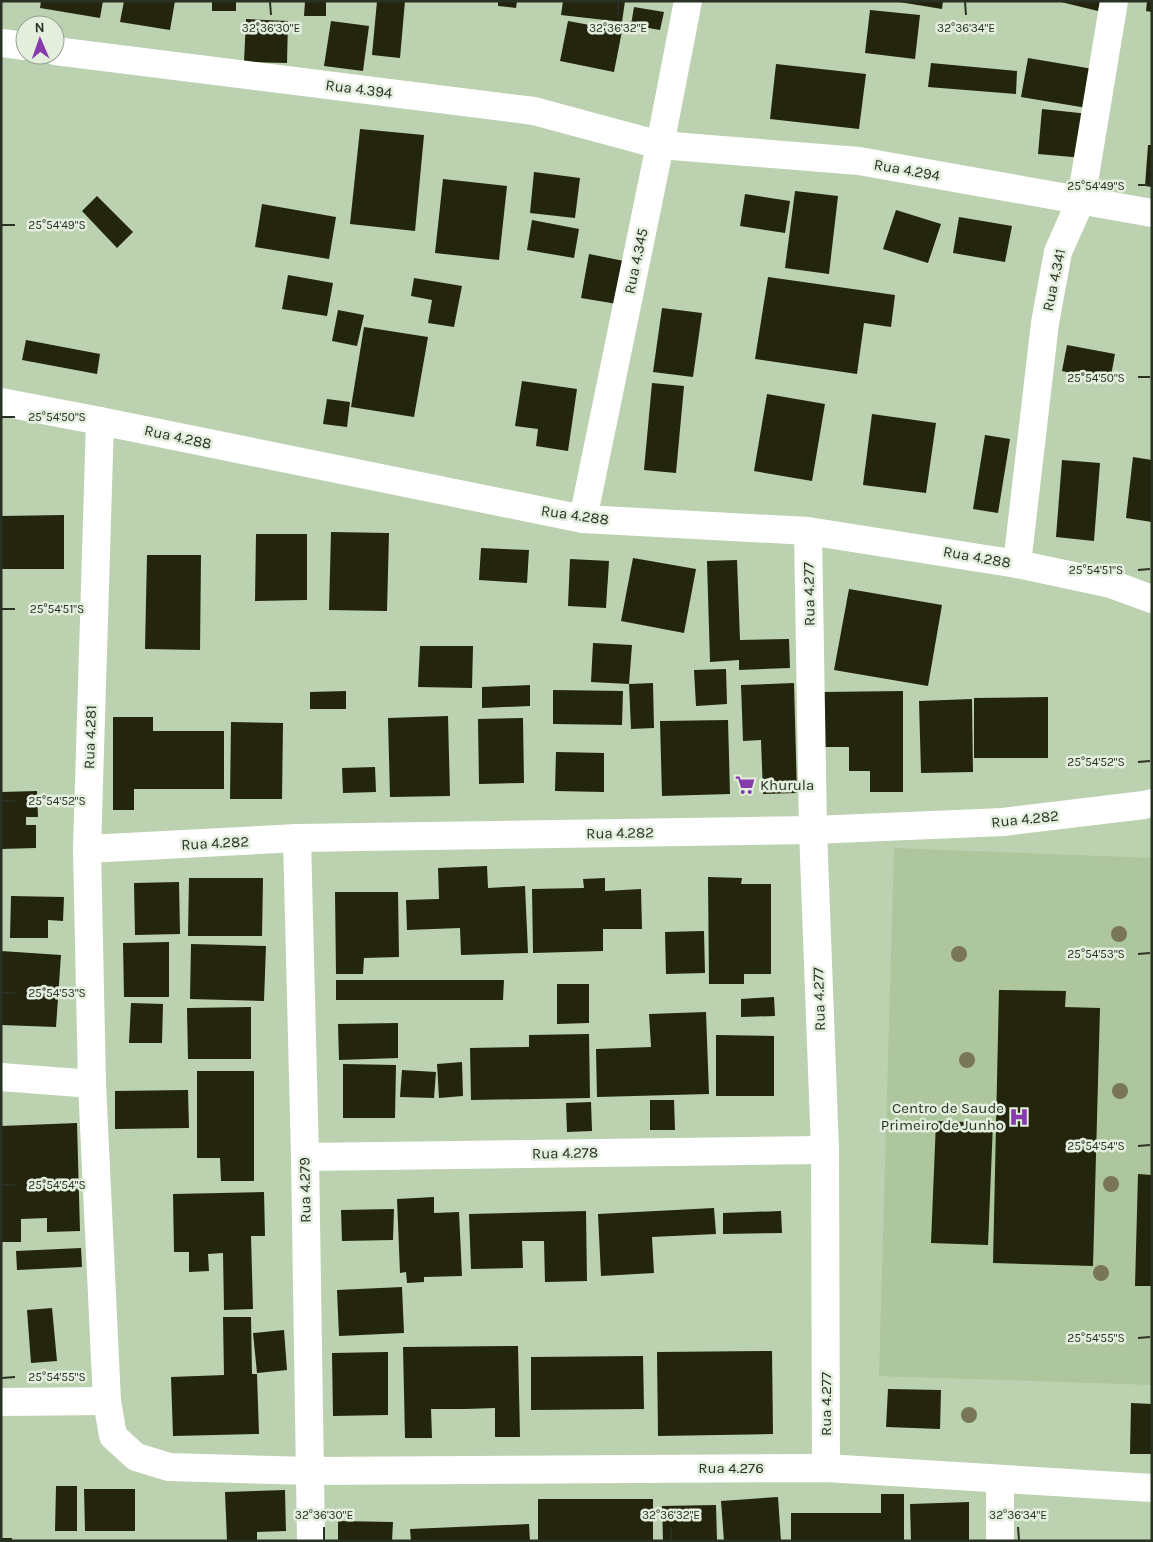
<svg xmlns="http://www.w3.org/2000/svg" width="1153" height="1542" viewBox="0 0 1153 1542" font-family="Karla,sans-serif">
  <style>
    .built { fill: #aec69e }
    .building { fill: #23250c }
    .lines { fill: none; stroke-linecap: round; stroke-linejoin: round }
    .minor { stroke: #fff; stroke-width: 28 }
    .tree { fill: #787656 }
    .ticks { fill: none; stroke: #293124; stroke-width: 2 }
    .labels { text-anchor: middle; dominant-baseline: central; stroke-width: 5; stroke-linejoin: round; paint-order: stroke }
    .street-label { font-size: 15px; fill: #293124; stroke: #e3eedd }
    .poi-label { font-size: 15px; fill: #293124; stroke: #e3eedd; text-anchor: start }
    .ticks-label { font-size: 12px; text-anchor: middle; fill: #293124; stroke: #e3eedd; stroke-width: 5; stroke-linejoin: round; paint-order: stroke }
  </style>
  <rect width="100%" height="100%" fill="#bcd1af"/>
  <!-- built -->
  <path class="built" d="M894,848l258,10v527l-273,-9z"/>
  <!-- building -->
  <g class="building">
    <path d="M41,1h62l-3,17 -60,-10z"/>
    <path d="M124,1h51l-5,29 -50,-8z"/>
    <rect x="212" y="1" width="24" height="10"/>
    <path d="M305,1h21v15h-22z"/>
    <path d="M377,1h28l-5,57 -28,-3z"/>
    <path d="M498,1h19l-1,7 -18,-2z"/>
    <path d="M563,1h62l-3,21 -61,-7z"/>
    <path d="M893,1h50l-1,8z"/>
    <path d="M1057,1h44l-3,10z"/>
    <path d="M1147,1h5v11l-6,-1z"/>
    <path d="M634,7l30,5 -4,18 -29,-5z"/>
    <path d="M870,10l50,5 -5,44 -50,-6z"/>
    <path d="M246,19l42,2 -1,42 -43,-1z"/>
    <path d="M331,21l38,5 -6,45 -39,-5z"/>
    <path d="M568,21l54,10 -8,41 -54,-11z"/>
    <path d="M1028,58l71,12 -6,39 -72,-12z"/>
    <path d="M931,63l86,8 -1,23 -88,-7z"/>
    <path d="M776,64l90,10 -7,55 -89,-10z"/>
    <path d="M1042,109l47,5 -5,44 -46,-4z"/>
    <path d="M360,129l64,6 -9,96 -65,-7z"/>
    <path d="M1148,145h4v42l-7,-1z"/>
    <path d="M534,172l46,6 -5,40 -45,-5z"/>
    <path d="M443,179l64,7 -8,74 -64,-7z"/>
    <path d="M795,191l43,5 -9,78 -44,-6z"/>
    <path d="M745,194l45,7 -5,32 -45,-7z"/>
    <path d="M97,196l36,36 -16,16 -35,-37z"/>
    <path d="M262,204l74,13 -7,42 -74,-12z"/>
    <path d="M896,210l45,14 -13,39 -45,-14z"/>
    <path d="M959,217l53,9 -7,36 -52,-9z"/>
    <path d="M532,220l47,9 -5,29 -47,-8z"/>
    <path d="M589,254l35,7 -7,43 -36,-6z"/>
    <path d="M288,275l45,8 -6,33 -45,-7z"/>
    <path d="M768,277l127,18 -4,32 -27,-4 -7,51 -102,-15z"/>
    <path d="M414,278l48,8 -8,41 -26,-4 4,-23 -21,-4z"/>
    <path d="M662,308l40,5 -9,64 -40,-5z"/>
    <path d="M338,310l26,5 -7,31 -25,-5z"/>
    <path d="M364,327l64,10 -14,80 -63,-10z"/>
    <path d="M26,340l74,14 -3,20 -75,-14z"/>
    <path d="M1067,345l48,9 -5,27 -48,-10z"/>
    <path d="M522,381l55,8 -9,62 -32,-5 2,-17 -23,-3z"/>
    <path d="M652,383l32,3 -8,87 -32,-3z"/>
    <path d="M767,394l58,10 -13,77 -58,-10z"/>
    <path d="M327,399l23,3 -3,25 -24,-3z"/>
    <path d="M872,414l64,9 -10,70 -63,-8z"/>
    <path d="M985,435l25,4 -12,74 -25,-4z"/>
    <path d="M1133,457l19,3v62l-26,-4z"/>
    <path d="M1062,460l38,3 -6,78 -38,-4z"/>
    <path d="M64,515v54h-63v-53z"/>
    <path d="M331,532l58,1 -2,78 -58,-1z"/>
    <path d="M256,534h51v66l-52,1z"/>
    <path d="M481,548l48,2 -2,33 -48,-3z"/>
    <path d="M147,555h54l-1,95 -55,-1z"/>
    <path d="M633,558l63,11 -12,64 -63,-12z"/>
    <path d="M570,559l39,2 -3,47 -38,-2z"/>
    <path d="M737,560l3,80 49,-1 1,29 -51,2v-10l-29,2 -3,-101z"/>
    <path d="M849,589l93,16 -14,81 -94,-16z"/>
    <path d="M593,643l39,2 -3,39 -38,-2z"/>
    <path d="M420,646h53l-1,42 -54,-1z"/>
    <path d="M726,669l1,35 -31,2 -2,-36z"/>
    <path d="M653,683l1,45 -23,1 -2,-45z"/>
    <path d="M794,683l3,110 -34,1 -2,-54 -18,1 -2,-56z"/>
    <path d="M530,685v21l-48,2v-21z"/>
    <path d="M553,690l70,1 -1,34 -69,-1z"/>
    <path d="M346,691v18h-36v-17z"/>
    <path d="M903,691v101h-33v-21h-21v-24h-26v-55z"/>
    <path d="M1048,697v61h-74v-60z"/>
    <path d="M972,699l1,73 -52,1 -2,-72z"/>
    <path d="M448,716l2,80 -60,1 -2,-79z"/>
    <path d="M113,717h40v14h71v58h-90v21h-21z"/>
    <path d="M523,718l1,65 -45,1 -1,-65z"/>
    <path d="M728,720l2,74 -68,2 -2,-75z"/>
    <path d="M231,722l52,1 -1,76h-52z"/>
    <path d="M556,752l48,1v39l-49,-1z"/>
    <path d="M375,767l1,25 -33,1 -1,-25z"/>
    <path d="M37,791l1,26h-12v8h10v23l-35,1v-57z"/>
    <path d="M487,866l1,22 37,-2 3,67 -67,2 -1,-27 -53,2 -1,-30 33,-1 -1,-31z"/>
    <path d="M708,877l34,1 -1,6h30v90h-27v10h-35z"/>
    <path d="M189,878h74l-1,58h-74z"/>
    <path d="M605,878v13l36,-2 1,40h-39v22l-70,2 -1,-64 52,-1 -1,-9z"/>
    <path d="M179,882l1,52 -45,1 -1,-52z"/>
    <path d="M335,892h63l1,65 -35,1 -1,16h-27z"/>
    <path d="M11,896l53,1 -1,24 -15,-1v18h-38z"/>
    <path d="M704,931l1,42 -39,1 -1,-42z"/>
    <path d="M169,942v55h-45l-1,-54z"/>
    <path d="M191,944l75,2 -2,55 -74,-2z"/>
    <path d="M1,951l60,4 -5,72 -55,-2z"/>
    <path d="M336,980h168l-1,20h-167z"/>
    <path d="M557,984h32v39l-32,1z"/>
    <path d="M999,990l67,1 -1,16 35,1 -7,258 -100,-3z"/>
    <path d="M774,997l1,19 -34,1v-18z"/>
    <path d="M131,1003l32,1 -1,39h-33z"/>
    <path d="M251,1007v52h-63l-1,-51z"/>
    <path d="M706,1012l3,82 -112,3 -1,-48 55,-2 -2,-33z"/>
    <path d="M398,1023v35l-59,2 -1,-36z"/>
    <path d="M589,1034l1,64 -119,2 -1,-52 59,-1v-12z"/>
    <path d="M716,1035l58,1v60h-58z"/>
    <path d="M462,1062l1,34 -24,2 -2,-34z"/>
    <path d="M343,1064l53,1 -1,53h-52z"/>
    <path d="M402,1070l34,2 -2,26 -34,-1z"/>
    <path d="M197,1071h57v110h-33l-1,-23h-23z"/>
    <path d="M188,1090l1,38 -74,1v-38z"/>
    <path d="M650,1100h24l1,30h-25z"/>
    <path d="M591,1102l1,29 -25,1 -1,-29z"/>
    <path d="M936,1121l57,2 -5,122 -57,-2z"/>
    <path d="M77,1123l3,108 -33,1v-14l-26,1v23h-20v-116z"/>
    <path d="M1138,1174l14,1v111h-17z"/>
    <path d="M264,1192l1,44h-14l2,73 -29,1 -1,-57 -15,1 1,17 -20,1v-20h-15l-1,-58z"/>
    <path d="M434,1197v16l25,-1 3,64 -38,1v5l-17,1 -1,-11 -6,1 -3,-74z"/>
    <path d="M714,1208l2,26 -64,3 2,36 -53,3 -3,-62z"/>
    <path d="M394,1209l-1,31 -51,1 -1,-31z"/>
    <path d="M586,1211l1,70 -42,1 -1,-41h-22l1,27 -52,1 -2,-55z"/>
    <path d="M781,1211l1,22 -59,1v-21z"/>
    <path d="M81,1248l1,19 -65,3 -1,-19z"/>
    <path d="M402,1287l2,46 -65,3 -2,-46z"/>
    <path d="M52,1308l5,53 -26,2 -4,-53z"/>
    <path d="M223,1317h28l1,57h5l2,60 -86,2 -2,-59 53,-2z"/>
    <path d="M284,1330l3,40 -30,3 -4,-40z"/>
    <path d="M518,1346l2,91h-25v-29l-29,1h-35l1,29h-27l-2,-91z"/>
    <path d="M772,1351l1,83 -115,2 -1,-84z"/>
    <path d="M388,1352v63l-55,1 -1,-63z"/>
    <path d="M643,1356l1,53 -113,1v-53z"/>
    <path d="M888,1389l53,1 -1,39 -54,-2z"/>
    <path d="M1131,1403l21,1v50h-22z"/>
    <path d="M56,1486h21v45h-22z"/>
    <path d="M84,1489h51v42h-50z"/>
    <path d="M285,1490l1,41 -29,1v9h-30l-2,-49z"/>
    <path d="M881,1494h23v47h-113v-28h90z"/>
    <path d="M778,1497l3,44h-57l-3,-40z"/>
    <rect x="538" y="1499" width="115" height="42"/>
    <path d="M969,1502v39h-58l-1,-37z"/>
    <path d="M716,1505l1,36h-54l-1,-35z"/>
    <path d="M338,1521l55,1 -1,19h-54z"/>
    <path d="M529,1524l1,17h-119l-1,-12z"/>
    <rect x="1" y="1538" width="11" height="3"/>
  </g>
  <g class="lines">
    <!-- minor -->
    <g class="minor">
      <path d="M1,43l24,3"/>
      <path d="M55,51l479,60 126,34 199,16 293,52"/>
      <path d="M1,402l99,19 483,98 225,12 209,33 94,20 41,15"/>
      <path d="M100,421l-13,428 5,235 15,317 6,35 23,21 33,10 141,4 516,-3 326,20"/>
      <path d="M583,519l77,-374 28,-144"/>
      <path d="M808,531l5,299 12,320 1,318"/>
      <path d="M1017,564l28,-241 13,-71 23,-52 33,-199"/>
      <path d="M297,838l8,319 6,384"/>
      <path d="M87,849l210,-11 516,-8 190,-8 141,-17 8,-2"/>
      <path d="M1,1077l91,7"/>
      <path d="M305,1157l520,-7"/>
      <path d="M1,1402l106,-1"/>
      <path d="M1000,1541v-62"/>
    </g>
  </g>
  <!-- trees -->
  <g class="tree">
    <circle cx="1119" cy="934" r="8"/>
    <circle cx="959" cy="954" r="8"/>
    <circle cx="967" cy="1060" r="8"/>
    <circle cx="1120" cy="1091" r="8"/>
    <circle cx="1111" cy="1184" r="8"/>
    <circle cx="1101" cy="1273" r="8"/>
    <circle cx="969" cy="1415" r="8"/>
  </g>
  <!-- ticks -->
  <path class="ticks" d="M270,2l1,13M618,2v13M965,2l1,13M1138,185h12M2,225h13M1138,377h12M2,417h13M1138,570l12,-1M2,609h13M1138,762l12,-1M2,801h13M1138,954l12,-1M2,993h13M1138,1146l12,-1M2,1185h13M1138,1338l12,-1M2,1378l13,-1M324,1527v13M671,1527v13M1018,1527l1,13"/>
  <!-- icons -->
  <defs>
    <symbol id="supermarket-bare" viewBox="-9 -9 18 18"><path d="M-6-5.5h2.5l.6 2H6L4.5 2H-2.5L-4.4-4H-6ZM-1.5 3.2a1.3 1.3 0 1 0 .1 0ZM3 3.2a1.3 1.3 0 1 0 .1 0Z" fill="#873aab" stroke="#e3eedd" stroke-width="2.5" paint-order="stroke"/></symbol>
    <symbol id="hospital-bare" viewBox="-9 -9 18 18"><path d="M-5-5h3v3.5h4V-5h3V5h-3V1.5h-4V5h-3Z" fill="#873aab" stroke="#e3eedd" stroke-width="2.5" paint-order="stroke"/></symbol>
  </defs>
  <g fill-rule="evenodd">
    <use href="#supermarket-bare" x="731" y="771" width="28" height="28"/>
    <use href="#hospital-bare" x="1005" y="1103" width="28" height="28"/>
  </g>
  <g class="labels">
    <!-- street labels -->
    <g class="street-label">
      <text transform="translate(359 89) rotate(7)">Rua 4.394</text>
      <text transform="translate(907 170) rotate(10)">Rua 4.294</text>
      <text transform="translate(636 261) rotate(-78)">Rua 4.345</text>
      <text transform="translate(1054 280) rotate(-78)">Rua 4.341</text>
      <text transform="translate(178 437) rotate(12)">Rua 4.288</text>
      <text transform="translate(575 515) rotate(8)">Rua 4.288</text>
      <text transform="translate(977 557) rotate(10)">Rua 4.288</text>
      <text transform="translate(809 594) rotate(-91)">Rua 4.277</text>
      <text transform="translate(90 737) rotate(-88)">Rua 4.281</text>
      <text transform="translate(1025 819) rotate(-6)">Rua 4.282</text>
      <text transform="translate(620 833) rotate(-1)">Rua 4.282</text>
      <text transform="translate(215 843) rotate(-3)">Rua 4.282</text>
      <text transform="translate(819 999) rotate(-92)">Rua 4.277</text>
      <text transform="translate(565 1153) rotate(-1)">Rua 4.278</text>
      <text transform="translate(305 1190) rotate(-91)">Rua 4.279</text>
      <text transform="translate(826 1404) rotate(-90)">Rua 4.277</text>
      <text x="731" y="1468">Rua 4.276</text>
    </g>
    <!-- poi labels -->
    <g class="poi-label">
      <text x="760" y="785">Khurula</text>
      <text x="1004" y="1108" text-anchor="end">Centro de Saude<tspan x="1004" dy="17">Primeiro de Junho</tspan></text>
    </g>
  </g>
  <g class="ticks-label">
    <text x="271" y="32">32°36'30"E</text>
    <text x="618" y="32">32°36'32"E</text>
    <text x="966" y="32">32°36'34"E</text>
    <text x="1096" y="190">25°54'49"S</text>
    <text x="57" y="229">25°54'49"S</text>
    <text x="1096" y="382">25°54'50"S</text>
    <text x="57" y="421">25°54'50"S</text>
    <text x="1096" y="574">25°54'51"S</text>
    <text x="57" y="613">25°54'51"S</text>
    <text x="1096" y="766">25°54'52"S</text>
    <text x="57" y="805">25°54'52"S</text>
    <text x="1096" y="958">25°54'53"S</text>
    <text x="57" y="997">25°54'53"S</text>
    <text x="1096" y="1150">25°54'54"S</text>
    <text x="57" y="1189">25°54'54"S</text>
    <text x="1096" y="1342">25°54'55"S</text>
    <text x="57" y="1381">25°54'55"S</text>
    <text x="324" y="1519">32°36'30"E</text>
    <text x="671" y="1519">32°36'32"E</text>
    <text x="1018" y="1519">32°36'34"E</text>
  </g>
  <!-- border -->
  <rect width="1153" height="1542" fill="none" stroke="#293124" stroke-width="5"/>
  <!-- north arrow -->
  <g transform="translate(40 40) rotate(358)"><circle r="24" fill="#e3eedd" stroke="#99a293"/>
  <path d="M0-4L9 19L0 12L-9 19Z" fill="#873aab"/>
  <text y="-8" font-size="14" font-weight="bold" text-anchor="middle" fill="#293124">N</text>
  </g>
</svg>
